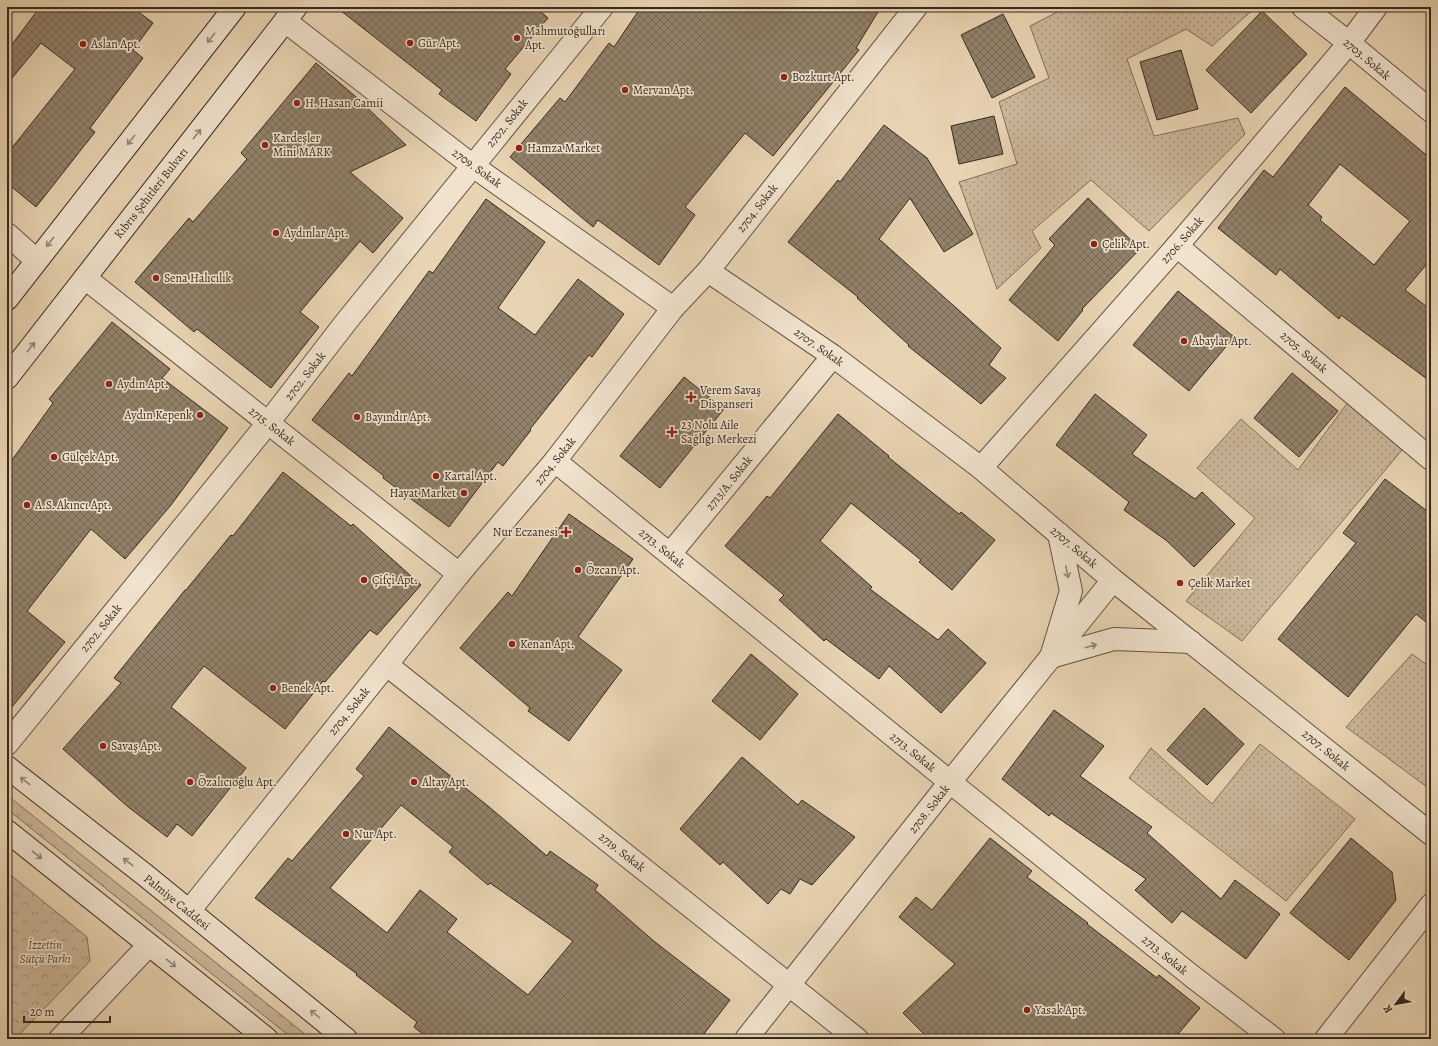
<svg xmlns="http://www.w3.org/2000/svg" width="1438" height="1046" viewBox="0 0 1438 1046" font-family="Alegreya,serif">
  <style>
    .grass { fill: url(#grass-tufts); stroke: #80705c }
    .park { fill: url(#park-crowns); stroke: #80705c }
    .garden { fill: url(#garden-dots); stroke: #80705c }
    .building { fill: url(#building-cross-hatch); stroke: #352a1f; fill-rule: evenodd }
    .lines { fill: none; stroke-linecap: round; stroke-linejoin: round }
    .street-casing { stroke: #625444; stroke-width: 24 }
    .secondary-casing { stroke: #352a1f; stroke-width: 24 }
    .street { stroke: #f0e2cd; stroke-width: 22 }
    .secondary { stroke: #f0e2cd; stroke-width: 22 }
    .oneway { stroke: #928676 }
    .poi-dot { fill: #8f2418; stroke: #f0e2cd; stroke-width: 1.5 }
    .labels { text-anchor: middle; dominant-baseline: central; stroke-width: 3.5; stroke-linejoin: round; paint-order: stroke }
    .poi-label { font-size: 12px; fill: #352a1f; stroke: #f0e2cd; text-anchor: start }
    .street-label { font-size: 12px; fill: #352a1f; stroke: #f0e2cd }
    .park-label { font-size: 12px; font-style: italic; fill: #534637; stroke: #f0e2cd }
  </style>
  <defs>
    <pattern id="grass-tufts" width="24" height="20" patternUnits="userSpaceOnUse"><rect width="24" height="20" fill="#cab699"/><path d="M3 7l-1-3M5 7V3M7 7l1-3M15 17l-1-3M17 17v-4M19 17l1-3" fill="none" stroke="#a5947c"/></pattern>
    <pattern id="park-crowns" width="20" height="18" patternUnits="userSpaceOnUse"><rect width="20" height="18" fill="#cab699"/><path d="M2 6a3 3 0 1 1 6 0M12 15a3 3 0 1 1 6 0" fill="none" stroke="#a5947c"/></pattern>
    <pattern id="garden-dots" width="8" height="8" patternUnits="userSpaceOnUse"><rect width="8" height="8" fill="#cab699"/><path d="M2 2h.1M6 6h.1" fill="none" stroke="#a5947c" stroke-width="1.8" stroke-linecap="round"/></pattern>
    <pattern id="building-cross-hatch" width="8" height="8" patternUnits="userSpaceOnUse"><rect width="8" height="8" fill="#92826b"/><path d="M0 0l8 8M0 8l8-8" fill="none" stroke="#786b57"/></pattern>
  </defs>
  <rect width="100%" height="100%" fill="#e8d3b2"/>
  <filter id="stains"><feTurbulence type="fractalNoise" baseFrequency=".005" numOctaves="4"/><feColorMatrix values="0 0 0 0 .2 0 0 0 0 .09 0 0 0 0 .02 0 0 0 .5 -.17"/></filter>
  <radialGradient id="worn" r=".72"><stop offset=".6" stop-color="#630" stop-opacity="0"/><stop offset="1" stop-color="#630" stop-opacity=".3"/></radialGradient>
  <!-- grass -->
  <path class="grass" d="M7,795l304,244h-18l-286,-230z"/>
  <!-- park -->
  <path class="park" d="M7,872l80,65 3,24 -75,78h-8z"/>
  <!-- garden -->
  <g class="garden">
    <path d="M1067,7h189l-44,39 -26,-17 -59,30 27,77 84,-18 7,16 -96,97 -58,-51 -59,51 9,17 -44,41 -38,-107 58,-18 -18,-62 50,-24 -19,-52z"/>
    <path d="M1348,402l54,48 -160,191 -56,-40 69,-83 -58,-50 44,-49 57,51z"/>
    <path d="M1412,654l19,14v122l-85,-63z"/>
    <path d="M1260,744l95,75 -69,82 -157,-123 22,-30 61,56z"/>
  </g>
  <!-- building -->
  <g class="building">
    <path d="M40,7h92l21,16 -20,27 10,8 -53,70 5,4 -59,75 -29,-24v-29l68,-85 -34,-26 -34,41v-33z"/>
    <path d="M336,7h199l13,11 -43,51 6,5 -35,47 -37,-27 3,-4z"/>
    <path d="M641,7h240l-25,41 3,2 -86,106 -28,-23 -60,74 10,8 -36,50 -61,-45 -5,7 -83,-70 50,-59 5,4 44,-59 5,4z"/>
    <path d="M1262,11l45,43 -56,59 -45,-43z"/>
    <path d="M1003,14l32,63 -43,21 -31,-63z"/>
    <path d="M1181,50l17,59 -41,11 -17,-58z"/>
    <path d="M316,63l39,33 51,49 -56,27 53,46 -30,35 -13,-12 -60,71 19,15 -48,61 -74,-59 -3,3 -59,-50 54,-64 4,4 54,-63 -6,-6z"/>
    <path d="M1345,87l86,72v100l-26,31 26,20v72l-90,-67 -2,4 -59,-50 -4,6 -58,-47 46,-58 9,7zM1340,164l70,57 -36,44 -54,-45 2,-3 -14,-12z"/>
    <path d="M994,116l9,38 -44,10 -8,-38z"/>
    <path d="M884,125l43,33 46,76 -29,18 -34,-54 -31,41 122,109 -12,17 17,13 -25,26 -73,-58 1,-1 -52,-47 1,-1 -70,-55 50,-62 2,2z"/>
    <path d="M1088,198l52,51 -58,60 1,1 -25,31 -49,-41 46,-55 -6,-6z"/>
    <path d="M486,199l59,43 -47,66 37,27 43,-56 46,35 -32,43 -3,-2 -59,74 1,1 -28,36 -5,-4 -49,65 -66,-49 1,-2 -72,-56 37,-47 3,3 77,-105 4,2z"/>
    <path d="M1178,291l56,46 -45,54 -56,-46z"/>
    <path d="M112,322l58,47 -8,9 66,50 -57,77 -46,54 -34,-30 -64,82 38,31 -58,71v-246l46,-64 -4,-4z"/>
    <path d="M1292,373l46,38 -39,46 -45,-39z"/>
    <path d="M684,377l40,32 -64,79 -40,-32z"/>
    <path d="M1095,394l52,41 -15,19 63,45 7,-7 33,32 -41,43 -27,-26 -43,-31 5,-8 -73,-57z"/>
    <path d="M838,414l51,42 -1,1 71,57 2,-2 34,28 -43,50 -33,-28 2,-2 -70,-57 -31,38 52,46 -2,2 68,51 10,-11 38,34 -45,50 -52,-47 -10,13 -53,-40 -2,2 -45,-41 5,-5 -59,-49 42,-50 3,2z"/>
    <path d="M283,472l68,54 2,-2 68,61 -44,50 -7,-5 -45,52 -2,-1 -38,48 -81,-63 -33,41 75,61 -54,68 -15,-12 -10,13 -40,-31 -64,-57 58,-66 -7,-5 71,-88h1l45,-55 2,1z"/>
    <path d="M1385,479l46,35v112l-15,-12 -68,83 -70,-58 78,-96 -13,-10z"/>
    <path d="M569,514l64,45 -55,78 44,33 -53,71 -41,-30 2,-3 -70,-60 48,-56 4,4z"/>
    <path d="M751,654l47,40 -38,46 -48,-39z"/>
    <path d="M1204,708l40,36 -37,41 -40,-35z"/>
    <path d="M1054,710l50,36 -24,30 72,51 -5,6 74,66 14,-19 45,34 -34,45 -64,-48 -10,12 -37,-33 11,-11 -95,-66 -2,3 -47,-37z"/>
    <path d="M389,727l99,79 59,50 3,-5 48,34 -3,5 60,52 75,58 -30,39h-271l-15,-12 3,-5 -61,-47 1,-1 -102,-76 33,-40 4,3 72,-85 -8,-7zM401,805l52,42 -4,5 39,33 2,-2 83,58 -45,54 -81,-63 10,-13 -37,-29 -33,43 -57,-45z"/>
    <path d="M742,757l56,48 4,-5 53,37 -43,48 -12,-6 -10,15 -9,-5 -13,15 -45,-42 -3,3 -40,-36z"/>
    <path d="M990,838l42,33 -5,6 61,46 -1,1 70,54 2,-3 41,33 -26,31h-245l-26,-26 52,-49 -56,-47 17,-20 16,13z"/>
    <path d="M1351,838l41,34 4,28 -47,60 -59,-47z"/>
  </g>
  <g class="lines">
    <defs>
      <g id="street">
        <path d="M1303,7l46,36 82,68"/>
        <path d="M285,21l188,145 200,142"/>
        <path d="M7,234l29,26"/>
        <path d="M1177,246l254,213"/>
        <path d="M708,271l125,85 148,112 132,112 318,254"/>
        <path d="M85,278l374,296"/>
        <path d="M555,461l395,321 243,195 81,62"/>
        <path d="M981,468l196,-222 172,-203 27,-36"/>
        <path d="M1059,534l12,57 -20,66 63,-18 77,3"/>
        <path d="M670,554l163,-198"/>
        <path d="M387,665l470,374"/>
        <path d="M7,744l261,-321 78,-101 256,-315"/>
        <path d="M189,911l270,-337 96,-113 118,-153 35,-37 208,-264"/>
        <path d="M60,1039l89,-94"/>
        <path d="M746,1039l204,-257 163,-202"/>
        <path d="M1326,1039l105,-134"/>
      </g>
      <g id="secondary">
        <path d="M7,299l228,-292"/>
        <path d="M7,378l289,-371"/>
        <path d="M7,767l138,108 201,164"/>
        <path d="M7,831l260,208"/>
      </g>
    </defs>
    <!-- street casing -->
    <use href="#street" class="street-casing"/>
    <!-- secondary casing -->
    <use href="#secondary" class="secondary-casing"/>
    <!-- street -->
    <use href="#street" class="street"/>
    <!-- secondary -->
    <use href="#secondary" class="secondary"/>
  </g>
  <!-- one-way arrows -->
  <defs><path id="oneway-shaft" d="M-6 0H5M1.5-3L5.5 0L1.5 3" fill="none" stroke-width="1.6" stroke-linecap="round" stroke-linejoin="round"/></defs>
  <g class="oneway">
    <use href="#oneway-shaft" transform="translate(211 38) rotate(128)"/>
    <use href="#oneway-shaft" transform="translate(197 134) rotate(-52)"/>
    <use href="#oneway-shaft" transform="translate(131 140) rotate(128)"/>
    <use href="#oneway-shaft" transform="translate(50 242) rotate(128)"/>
    <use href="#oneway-shaft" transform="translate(31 347) rotate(-52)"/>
    <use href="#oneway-shaft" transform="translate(1067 572) rotate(78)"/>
    <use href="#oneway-shaft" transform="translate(1091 646) rotate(-16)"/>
    <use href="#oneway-shaft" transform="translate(25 781) rotate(-142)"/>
    <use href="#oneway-shaft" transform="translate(37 855) rotate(39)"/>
    <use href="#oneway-shaft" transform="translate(128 862) rotate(-142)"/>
    <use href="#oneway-shaft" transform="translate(171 963) rotate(39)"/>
    <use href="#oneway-shaft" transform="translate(315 1014) rotate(-141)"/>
  </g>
  <!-- markers -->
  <g class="poi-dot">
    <circle cx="517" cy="38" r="4"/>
    <circle cx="410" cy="43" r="4"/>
    <circle cx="83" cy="44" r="4"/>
    <circle cx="784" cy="77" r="4"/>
    <circle cx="625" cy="90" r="4"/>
    <circle cx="297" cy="103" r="4"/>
    <circle cx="265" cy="145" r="4"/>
    <circle cx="519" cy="148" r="4"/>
    <circle cx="276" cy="233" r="4"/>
    <circle cx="1094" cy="244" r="4"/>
    <circle cx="156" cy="278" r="4"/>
    <circle cx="1184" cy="341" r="4"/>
    <circle cx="109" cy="384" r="4"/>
    <path d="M689 391h4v4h4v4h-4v4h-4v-4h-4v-4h4z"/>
    <circle cx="200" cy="415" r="4"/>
    <circle cx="357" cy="417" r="4"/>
    <path d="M670 426h4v4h4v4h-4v4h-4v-4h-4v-4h4z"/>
    <circle cx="54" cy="457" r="4"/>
    <circle cx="436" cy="476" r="4"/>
    <circle cx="464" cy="493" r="4"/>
    <circle cx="27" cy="505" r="4"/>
    <path d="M564 526h4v4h4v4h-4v4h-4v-4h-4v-4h4z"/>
    <circle cx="578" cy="570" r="4"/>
    <circle cx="364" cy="580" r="4"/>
    <circle cx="1180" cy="583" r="4"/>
    <circle cx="512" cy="644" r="4"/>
    <circle cx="273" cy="688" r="4"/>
    <circle cx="103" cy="746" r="4"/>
    <circle cx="190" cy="782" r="4"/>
    <circle cx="414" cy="782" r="4"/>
    <circle cx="346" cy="834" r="4"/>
    <circle cx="1027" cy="1010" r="4"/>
  </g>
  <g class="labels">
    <!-- poi labels -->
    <g class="poi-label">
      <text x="525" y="31">Mahmutoğulları<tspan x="525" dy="14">Apt.</tspan></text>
      <text x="418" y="43">Gür Apt.</text>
      <text x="91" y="44">Aslan Apt.</text>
      <text x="792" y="77">Bozkurt Apt.</text>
      <text x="633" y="90">Mervan Apt.</text>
      <text x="305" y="103">H. Hasan Camii</text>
      <text x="273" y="138">Kardeşler<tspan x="273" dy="14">Mini MARK</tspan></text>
      <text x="527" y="148">Hamza Market</text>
      <text x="284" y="233">Aydınlar Apt.</text>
      <text x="1102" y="244">Çelik Apt.</text>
      <text x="164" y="278">Sena Halıcılık</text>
      <text x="1192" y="341">Abaylar Apt.</text>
      <text x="117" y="384">Aydın Apt.</text>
      <text x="700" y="390">Verem Savaş<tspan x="700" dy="14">Dispanseri</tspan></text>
      <text x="192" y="415" text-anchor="end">Aydın Kepenk</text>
      <text x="365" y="417">Bayındır Apt.</text>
      <text x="681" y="425">23 Nolu Aile<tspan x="681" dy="14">Sağlığı Merkezi</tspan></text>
      <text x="62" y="457">Gülçek Apt.</text>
      <text x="444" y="476">Kartal Apt.</text>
      <text x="456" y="493" text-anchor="end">Hayat Market</text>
      <text x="35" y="505">A.S. Akıncı Apt.</text>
      <text x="558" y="532" text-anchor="end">Nur Eczanesi</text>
      <text x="586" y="570">Özcan Apt.</text>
      <text x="372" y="580">Çifçi Apt.</text>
      <text x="1188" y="583">Çelik Market</text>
      <text x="520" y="644">Kenan Apt.</text>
      <text x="281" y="688">Benek Apt.</text>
      <text x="111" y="746">Savaş Apt.</text>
      <text x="198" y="782">Özalıcıoğlu Apt.</text>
      <text x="422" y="782">Altay Apt.</text>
      <text x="354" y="834">Nur Apt.</text>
      <text x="1035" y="1010">Yasak Apt.</text>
    </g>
    <!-- street labels -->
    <g class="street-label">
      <text transform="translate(1367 59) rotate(40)">2703. Sokak</text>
      <text transform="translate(507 123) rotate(-51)">2702. Sokak</text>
      <text transform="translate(477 168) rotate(36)">2709. Sokak</text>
      <text transform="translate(151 193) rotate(-52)">Kıbrıs Şehitleri Bulvarı</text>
      <text transform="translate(757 208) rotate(-52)">2704. Sokak</text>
      <text transform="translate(1182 240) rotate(-49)">2706. Sokak</text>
      <text transform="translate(819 347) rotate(35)">2707. Sokak</text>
      <text transform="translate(1304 352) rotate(40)">2705. Sokak</text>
      <text transform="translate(305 376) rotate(-52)">2702. Sokak</text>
      <text transform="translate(272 426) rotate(38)">2715. Sokak</text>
      <text transform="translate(555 461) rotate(-51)">2704. Sokak</text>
      <text transform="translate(729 483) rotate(-51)">2713/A. Sokak</text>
      <text transform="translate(1074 547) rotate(40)">2707. Sokak</text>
      <text transform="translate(662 548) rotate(39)">2713. Sokak</text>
      <text transform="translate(101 628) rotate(-51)">2702. Sokak</text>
      <text transform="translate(349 711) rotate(-51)">2704. Sokak</text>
      <text transform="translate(1326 750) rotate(39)">2707. Sokak</text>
      <text transform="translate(913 752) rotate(39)">2713. Sokak</text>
      <text transform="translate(929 809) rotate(-52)">2708. Sokak</text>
      <text transform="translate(622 852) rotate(38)">2719. Sokak</text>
      <text transform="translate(177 902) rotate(39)">Palmiye Caddesi</text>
      <text transform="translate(1165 955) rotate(39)">2713. Sokak</text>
    </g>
    <!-- park labels -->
    <g class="park-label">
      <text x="45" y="945">İzzettin<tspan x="45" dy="14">Sütçü Parkı</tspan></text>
    </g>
  </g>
  <!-- margin -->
  <rect width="1438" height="1046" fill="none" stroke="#e8d3b2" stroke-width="24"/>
  <rect x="8" y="8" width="1422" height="1030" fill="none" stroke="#352a1f" stroke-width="2"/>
  <rect x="12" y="12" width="1414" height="1022" fill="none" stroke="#352a1f"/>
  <!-- north arrow -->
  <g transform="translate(1396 1004) rotate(238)" stroke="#f0e2cd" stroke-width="3" paint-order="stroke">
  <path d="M0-3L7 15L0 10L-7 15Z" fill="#352a1f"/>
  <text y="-6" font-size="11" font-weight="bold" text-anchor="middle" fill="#352a1f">K</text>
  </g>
  <!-- scale -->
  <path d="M24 1016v6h86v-6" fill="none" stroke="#352a1f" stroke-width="2"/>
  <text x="30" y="1016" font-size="12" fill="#352a1f" stroke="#f0e2cd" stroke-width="3" paint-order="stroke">20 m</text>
  <rect width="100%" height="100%" filter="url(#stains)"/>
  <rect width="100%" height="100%" fill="url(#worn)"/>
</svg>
